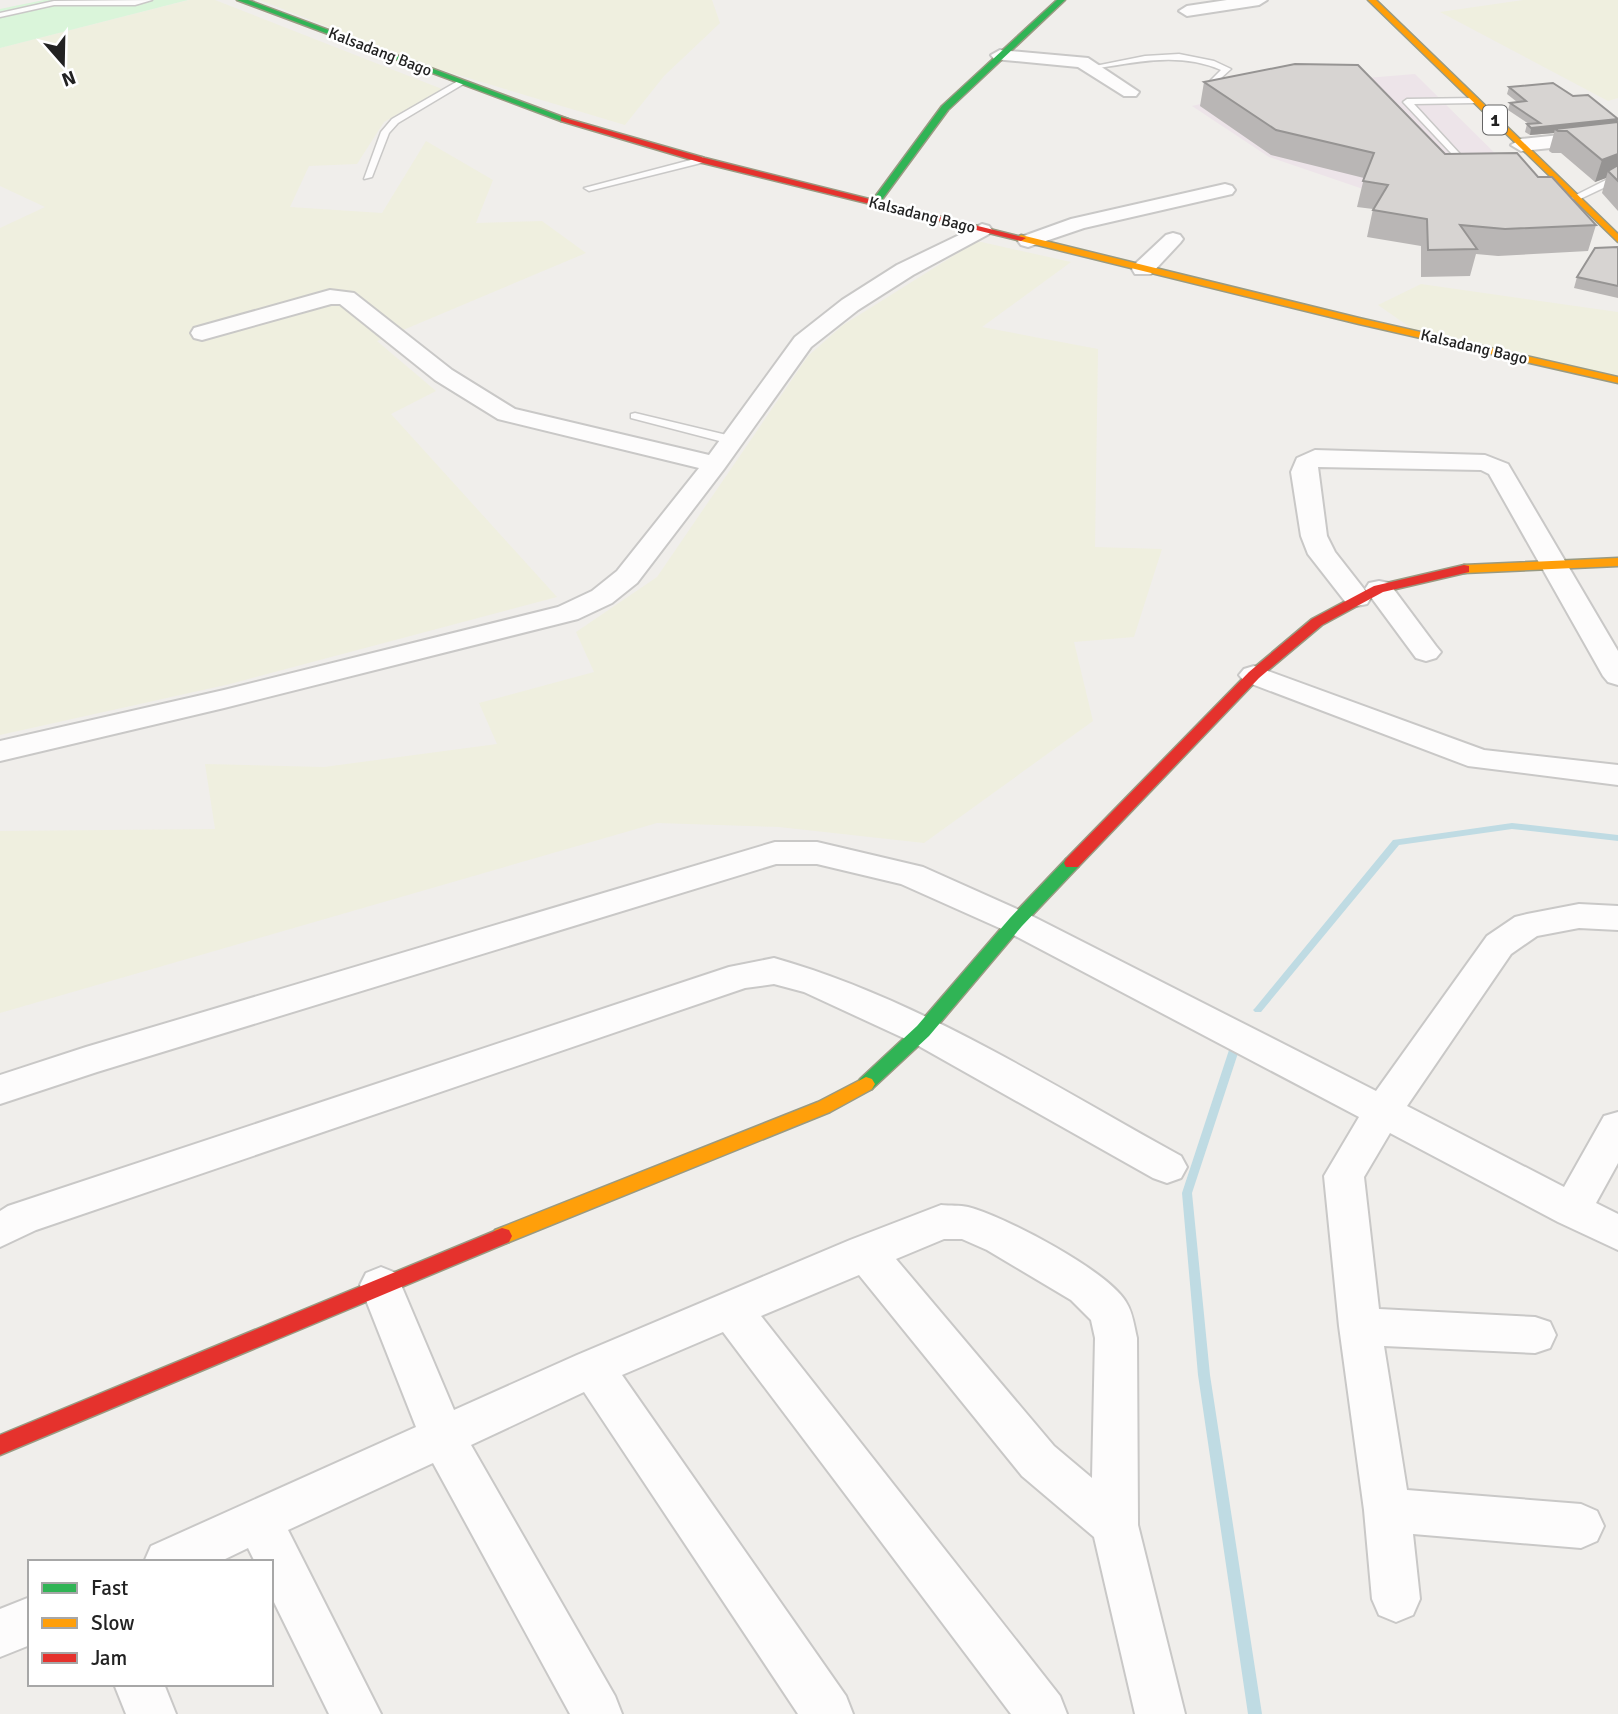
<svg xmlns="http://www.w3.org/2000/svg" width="1618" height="1714" viewBox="0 0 1618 1714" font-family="Signika,sans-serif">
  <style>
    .industrial { fill: #ede4e9 }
    .farmland { fill: #efefdf }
    .park { fill: #daf5da }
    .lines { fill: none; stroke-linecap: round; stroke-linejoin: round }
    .stream { fill: #bfdbe3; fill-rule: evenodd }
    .lane-casing { stroke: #c9c8c7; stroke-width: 3 }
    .street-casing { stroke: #c9c8c7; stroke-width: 4 }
    .fast-casing { stroke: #999a82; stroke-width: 3 }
    .slow-casing { stroke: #999a82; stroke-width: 3 }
    .jam-casing { stroke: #999a82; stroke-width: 3 }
    .lane { fill: #fdfcfc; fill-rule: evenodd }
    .street { fill: #fdfcfc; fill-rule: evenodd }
    .fast { fill: #30b455; fill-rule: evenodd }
    .slow { fill: #ff9f0a; fill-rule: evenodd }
    .jam { fill: #e5322d; fill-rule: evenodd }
    .wall { fill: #b9b6b5 }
    .shaded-wall { fill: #969493 }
    .building { fill: #d7d4d2; stroke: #969493; stroke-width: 2 }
    .labels { text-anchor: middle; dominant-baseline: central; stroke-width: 5; stroke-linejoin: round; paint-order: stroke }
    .far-street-label { font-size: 16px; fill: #222; stroke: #fff }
    .shield { fill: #fff; stroke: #646464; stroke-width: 2 }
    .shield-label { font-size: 18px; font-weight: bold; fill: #222 }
  </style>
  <rect width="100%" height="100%" fill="#f0eeeb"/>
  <!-- industrial -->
  <path class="industrial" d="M1415,74l113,112 -165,3 -94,-32 -77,-51 89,-21z"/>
  <!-- farmland -->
  <g class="farmland">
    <path d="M189,0h26l227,89 -58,33 -27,42 -48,2 -19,41 92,6 44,-72 67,39 -17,43 66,-2 44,32 -209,88 59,50 -45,23 166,183 -327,87 -230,51v-507l45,-21 -45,-21v-138z"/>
    <path d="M260,0h452l8,23 -56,53 -39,49 -200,-60z"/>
    <path d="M1523,0h95v98l-10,3 -168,-89z"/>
    <path d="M977,241l94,21 -89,65 116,22 -3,198 67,2 -28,88 -60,5 19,79 -169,122 -145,-16 -122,-4 -657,190v-182l215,-2 -10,-65 119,3 173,-23 -18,-41 115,-31 -18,-40 81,-55 151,-221 35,-31z"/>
    <path d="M1421,284l197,28v64l-207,-48 -33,-23z"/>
  </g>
  <!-- park -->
  <path class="park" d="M44,0h144l-188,48v-39z"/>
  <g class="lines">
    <!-- stream -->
    <g class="stream">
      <path d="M1512,823l106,12v6l-106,-12 -113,16 -138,167h-6l-2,-2 2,-2 138,-168z"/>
      <path d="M1235,1043l3,1 2,3 -48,146 18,182 52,339h-14l-50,-339 -16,-182 48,-146 2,-3z"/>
    </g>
    <defs>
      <g id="lane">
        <path d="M152,0l-17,5h-81l-54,12v-4l54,-12z"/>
        <path d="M1179,54l35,7 17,8 -20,18 -4,-3 14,-14c-41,-18 -84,-8 -127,-1l-4,-2 55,-11z"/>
        <path d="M458,81l7,2 -67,40 -9,10 -17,44 -8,2 17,-47 11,-13z"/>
        <path d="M1477,98l1,2 -4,3 -60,1 57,62 2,2 -5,3 -65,-69 4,-3z"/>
        <path d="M702,157l5,3 -2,2 -116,29 -5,-3z"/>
        <path d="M1618,174v7l-40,19 -8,-2z"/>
        <path d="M635,413l100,24 2,3 -6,4 -100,-26v-4z"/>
      </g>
      <g id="street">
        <path d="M1227,0h40l-8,5 -72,11 -8,-5 8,-5z"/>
        <path d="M1000,50l88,8 51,34 -3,4h-12l-46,-29 -84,-8 -3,-4z"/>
        <path d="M1618,129v12l-97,10 -10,-6 10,-6z"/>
        <path d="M1225,184l7,2 3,4 -3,4 -148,34 -56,19 -7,-2 -3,-4 3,-4 50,-18z"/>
        <path d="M982,224l7,2 3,4 -3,4 -76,41 -55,35 -47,37 -87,122 -87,114 -25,20 -34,16 -354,89 -224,53v-20l224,-51 334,-83 34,-16 25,-20 82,-103 -201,-49 -63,-39 -95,-76h-9l-129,36 -8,-2 -3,-5 3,-5 136,-38 24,3 98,77 63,39 194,46 86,-118 47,-37 55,-35z"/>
        <path d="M1173,233l7,2 3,4 -3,4 -29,31h-16l-3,-5 3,-5 31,-29z"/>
        <path d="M1315,450l170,5 23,9 110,187v34l-10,-3 -5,-6 -114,-202 -8,-4 -163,-3 9,69 8,16 36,46 -4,6 -10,2 -10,-2 -39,-50 -7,-18 -10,-64 6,-14z"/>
        <path d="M1379,581l10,2 47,63 5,6 -5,6 -10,3 -10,-3 -51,-69 4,-6z"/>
        <path d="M1254,666l230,84 134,15v20l-150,-19 -224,-85 -5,-6 5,-6z"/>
        <path d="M775,842h42l106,25 105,47 348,177 111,-155 28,-19 12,-3 52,-10 39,2v24l-39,-2 -42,8 -26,18 -104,152 157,81 40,-71 14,-4v51l-22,40 22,11v36l-60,-28 -168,-89 -26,44 15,132 156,8 15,5 6,13 -6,13 -15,5 -151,-7 23,144 174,14 16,7 7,15 -7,15 -16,7 -168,-14 7,65 -7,16 -17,7 -17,-7 -7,-16 -8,-89 -25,-184 -15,-150 35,-59 -355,-187 -103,-46 -84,-20h-41l-679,208 -97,32v-29l86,-28z"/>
        <path d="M774,958c145,41 276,126 407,198l6,11 -6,11 -14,5 -14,-5 -243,-137 -106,-49 -30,-8 -29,4 -709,242 -36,17v-36l8,-5 721,-239z"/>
        <path d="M941,1205c9,1 19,0 27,2 36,9 140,64 158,95 7,11 8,24 11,36l1,187 47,189h-50l-41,-177 -72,-61 -163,-201 -98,41 299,380 7,18h-56l-288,-382 -101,43 224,321 7,18h-55l-214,-322 -113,53 144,251 7,18h-52l-137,-251 -145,67 93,184h-52l-58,-118v-34h-16l-7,-14 -29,14h-75l7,-16 265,-119 -56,-142 6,-12 15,-6 15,6 58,137 123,-55 273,-115zM944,1239h18l25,11 84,50 20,20 4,18 -3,140 -38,-32 -158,-187z"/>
        <path d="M30,1597v48l-30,12v-48z"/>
        <path d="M114,1684h50l12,30h-50z"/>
      </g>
      <g id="fast">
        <path d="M237,0h11l320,119 -7,2z"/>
        <path d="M1057,0h8l-117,110 -70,95h-6v-4l70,-95z"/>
        <path d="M1072,858l8,5 -2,4 -56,59 -93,110 -57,53 -6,2 -6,-2 -3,-5 3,-5 57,-53 93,-108 56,-59z"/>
      </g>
      <g id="slow">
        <path d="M1368,0h8l242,234v8z"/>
        <path d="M1021,235l338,83 259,59v6l-259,-59 -342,-84 -1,-2z"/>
        <path d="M1618,558v8l-154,7 -7,-4 7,-4z"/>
        <path d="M866,1077l6,2 3,5 -3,5 -42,23 -321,130 -7,2 -7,-2 -3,-6 3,-6 323,-128z"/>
      </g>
      <g id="jam">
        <path d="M561,117l144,41 321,80 -5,3 -322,-79 -138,-41z"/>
        <path d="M1464,565l5,1v6l-86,20 -61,33 -63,53 -181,189h-12l-2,-4 2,-4 183,-187 63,-53 62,-33z"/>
        <path d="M502,1228l7,2 3,6 -3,6 -509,213v-20z"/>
      </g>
    </defs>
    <!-- lane casing -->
    <use href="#lane" class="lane-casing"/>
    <!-- street casing -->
    <use href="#street" class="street-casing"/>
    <!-- fast casing -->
    <use href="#fast" class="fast-casing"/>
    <!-- slow casing -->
    <use href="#slow" class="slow-casing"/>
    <!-- jam casing -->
    <use href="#jam" class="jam-casing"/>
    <!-- lane -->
    <use href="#lane" class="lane"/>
    <!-- street -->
    <use href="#street" class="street"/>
    <!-- fast -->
    <use href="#fast" class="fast"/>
    <!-- slow -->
    <use href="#slow" class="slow"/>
    <!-- jam -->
    <use href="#jam" class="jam"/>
  </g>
  <!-- wall -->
  <g class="wall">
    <path d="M1204,82l241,72 93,23 58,48 -8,26 -90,5 -22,-2 -6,22 -49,1v-31l-54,-9 6,-28 -16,-2 7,-29 -93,-23 -71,-49z"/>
    <path d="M1509,87l64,9 45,23v92l-16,-18 4,-15 -11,4 -34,-29h-9l-3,-2 5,-18 -24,2 -5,-3 2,-8h2l-21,-14 2,-7 7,-1 -10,-8z"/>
    <path d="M1618,247v51l-44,-10 3,-11z"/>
  </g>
  <!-- shaded-wall -->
  <g class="shaded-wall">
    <path d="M1618,119l-1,8 -50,5 -12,-3 -1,4 -24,2 1,-7z"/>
    <path d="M1618,154v19l-10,-2 -2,7 -11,4 7,-22z"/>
  </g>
  <!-- building -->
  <g class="building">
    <path d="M1295,64l63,1 87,89 72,-1 21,24h14l44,48 -91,4 -45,-4 17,24 -49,1 -1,-31 -54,-9 15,-25 -25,-4 11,-28 -98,-23 -72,-48z"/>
    <path d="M1553,83l20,13 15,-1 30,24 -87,9 -4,-4 13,-1 -30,-20 16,-2 -17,-14z"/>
    <path d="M1618,122v32l-16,6 -35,-29h-9l-3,-2z"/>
    <path d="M1618,165v16l-10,-10z"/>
    <path d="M1618,247v39l-41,-9 18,-29z"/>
  </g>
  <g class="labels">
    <!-- far-street labels -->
    <g class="far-street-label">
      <text transform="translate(380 52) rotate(21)">Kalsadang Bago</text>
      <text transform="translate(922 215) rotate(14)">Kalsadang Bago</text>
      <text transform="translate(1474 347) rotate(13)">Kalsadang Bago</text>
    </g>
    <!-- shield labels -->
    <rect class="shield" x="1483" y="105.5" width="24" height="29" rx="5"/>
    <g class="shield-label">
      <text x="1495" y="120">1</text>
    </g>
  </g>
  <!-- legend -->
  <rect x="28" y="1560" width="245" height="126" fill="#ffffff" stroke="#a7a7a7" stroke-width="2"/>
  <rect x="42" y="1583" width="35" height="10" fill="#30b455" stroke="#a7a7a7" stroke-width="2"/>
  <text x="91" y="1595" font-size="21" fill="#222222">Fast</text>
  <rect x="42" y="1618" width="35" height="10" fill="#ff9f0a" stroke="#a7a7a7" stroke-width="2"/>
  <text x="91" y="1630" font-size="21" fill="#222222">Slow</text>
  <rect x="42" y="1653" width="35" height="10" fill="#e5322d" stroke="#a7a7a7" stroke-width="2"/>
  <text x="91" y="1665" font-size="21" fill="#222222">Jam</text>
  <!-- north arrow -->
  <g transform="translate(63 63) rotate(160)" stroke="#ffffff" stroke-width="5" paint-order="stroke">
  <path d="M0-5L12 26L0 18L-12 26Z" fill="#222222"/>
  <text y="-10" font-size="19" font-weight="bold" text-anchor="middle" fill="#222222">N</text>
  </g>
</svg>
